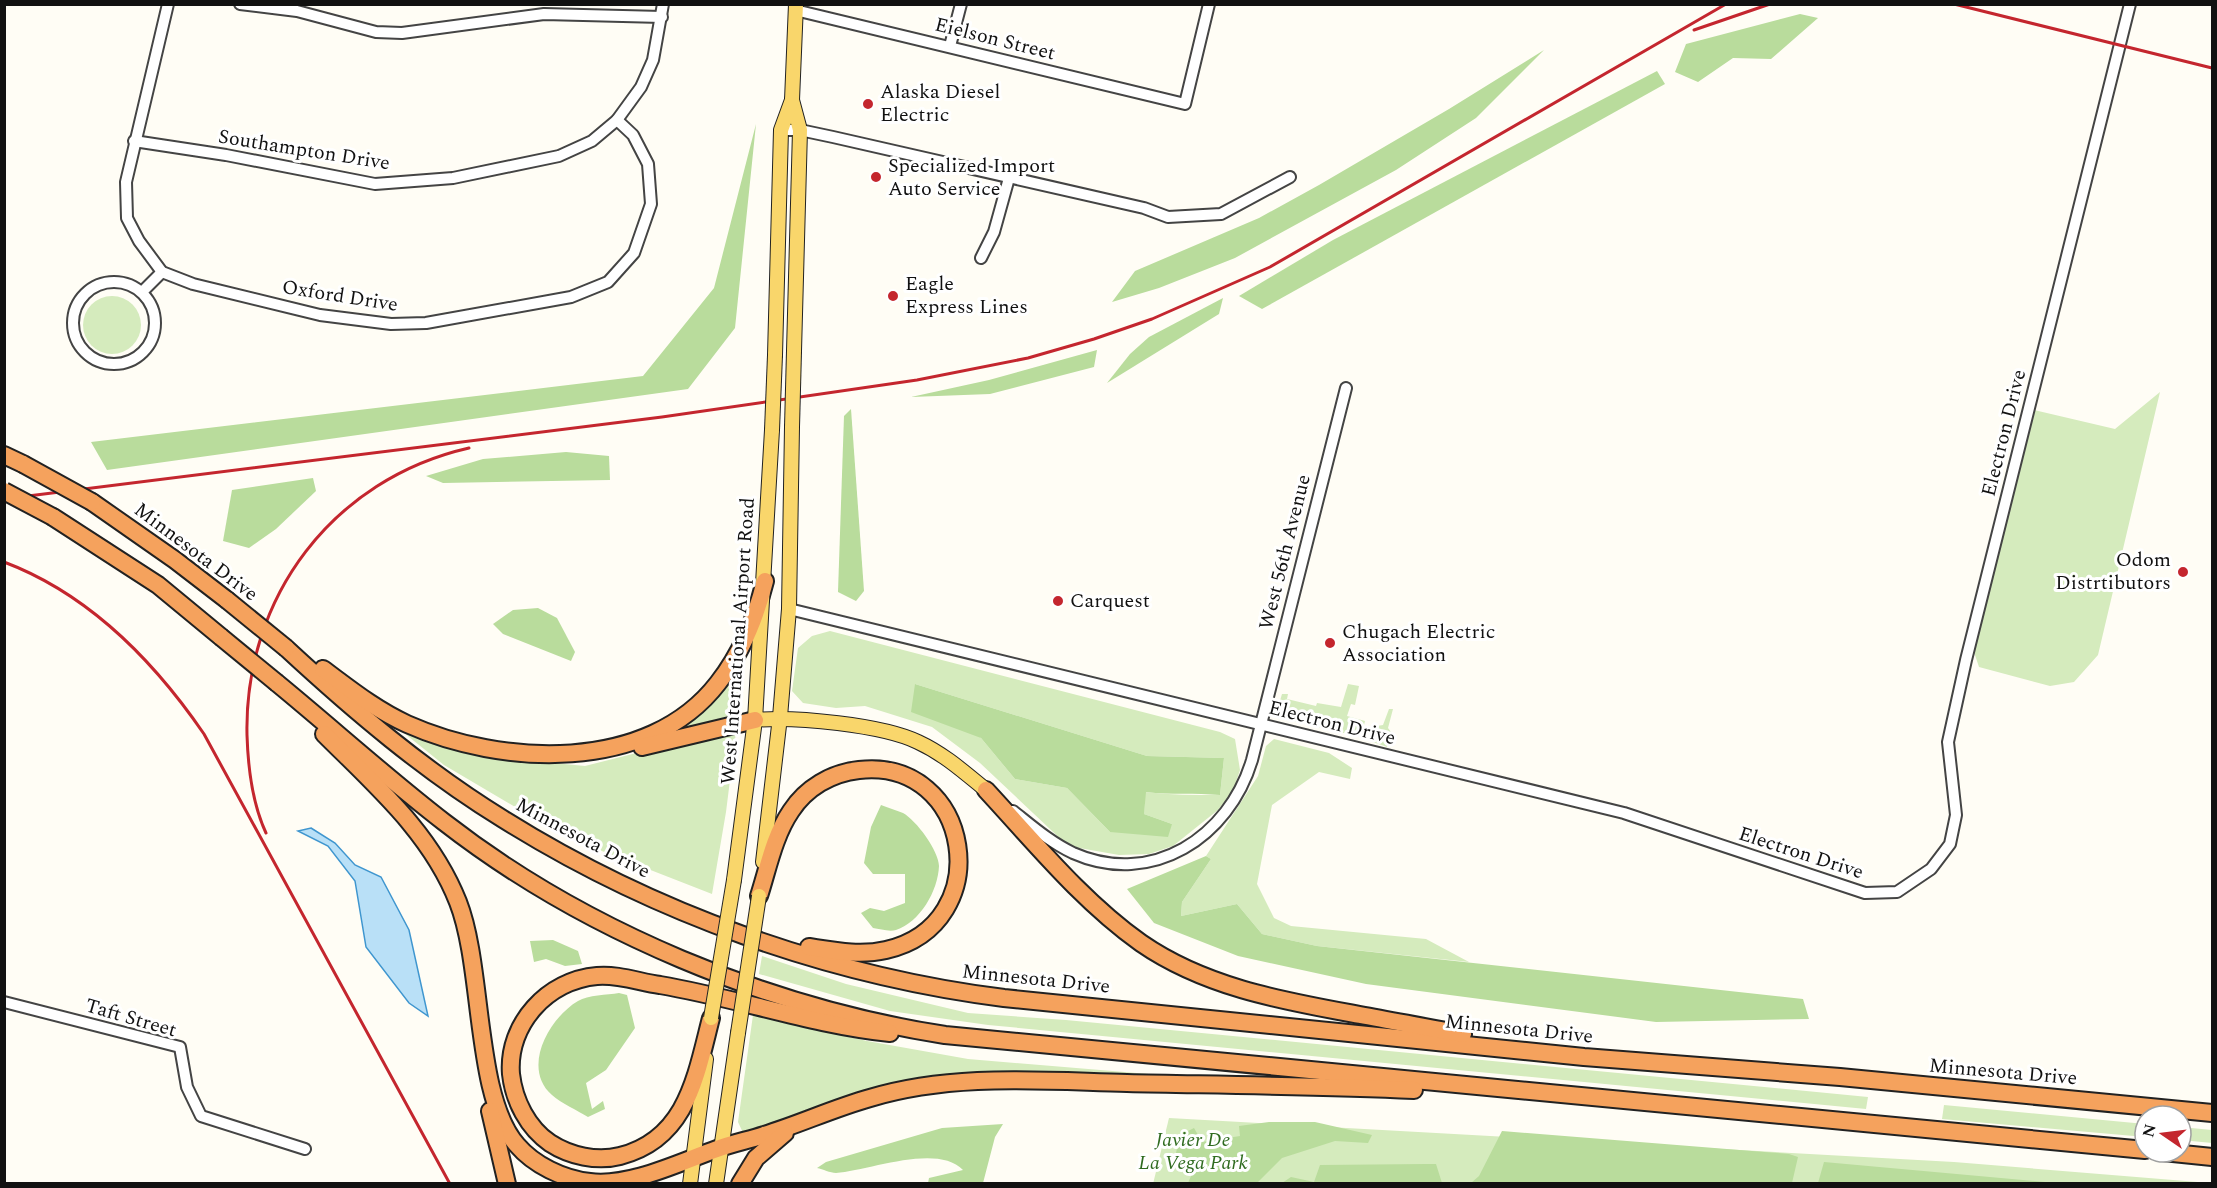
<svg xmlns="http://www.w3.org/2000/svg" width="2217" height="1188" viewBox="0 0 2217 1188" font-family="Spectral,serif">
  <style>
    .green { fill: #d5ebbd; fill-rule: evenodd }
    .forest { fill: #b9dc9c }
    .water { fill: #b9e0f7; stroke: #3f96cf; stroke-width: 1.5 }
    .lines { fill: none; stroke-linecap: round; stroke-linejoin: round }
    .minor-casing { stroke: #444; stroke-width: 14 }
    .major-casing { stroke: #222; stroke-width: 16 }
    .highway-casing { stroke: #222; stroke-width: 20 }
    .minor { stroke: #fff; stroke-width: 10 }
    .major { stroke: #f9d66b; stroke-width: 14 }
    .highway { stroke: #f5a25d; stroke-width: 16 }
    .rail { stroke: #c4262e; stroke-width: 3 }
    .major-bridge-casing { stroke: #222; stroke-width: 16; stroke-linecap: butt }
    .highway-bridge-casing { stroke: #222; stroke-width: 20; stroke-linecap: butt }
    .major-bridge { stroke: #f9d66b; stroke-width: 14 }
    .highway-bridge { stroke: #f5a25d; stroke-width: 16 }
    .poi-dot { fill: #c4262e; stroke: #fff; stroke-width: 2 }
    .labels { text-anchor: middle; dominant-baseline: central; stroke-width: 6; stroke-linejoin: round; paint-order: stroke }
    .street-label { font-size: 20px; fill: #111; stroke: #fff }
    .poi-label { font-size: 20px; fill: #111; stroke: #fff; text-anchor: start }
    .park-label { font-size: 20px; font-style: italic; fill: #2f6b1f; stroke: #fff }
  </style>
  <rect width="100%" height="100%" fill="#fffdf5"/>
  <!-- green -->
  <g class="green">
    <circle cx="112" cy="325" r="29"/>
    <path d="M2160,392l-62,263 -24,27 -24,4 -71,-19 -6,-18 61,-239 81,19z"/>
    <path d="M830,631l390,101 15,7 5,31 -7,21 -15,19 -45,36 -24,8 -30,1 -51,-9 -88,-83 -48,-36 -67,-21 -29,2 -33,-5 -11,-12 6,-43 14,-12zM915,684l232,72 77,2 -4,37c-25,0 -50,0 -75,-3l-1,22 28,10 -62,8 -43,-44 -52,-9 -34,-41z"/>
    <path d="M739,662h4l-6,52 -65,17z"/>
    <path d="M1348,684l11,2 -4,19 -4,-1 -4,12 18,5 -4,16 -86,-20 7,-23h6l-1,5 29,7 1,-3 24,4z"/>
    <path d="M1389,709h4l-5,19 3,4 -4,15 -14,-5 4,-16 6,-1z"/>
    <path d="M394,725l98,32 93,9 95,-24 56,-10 -10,80 -14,82 -146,-57 -122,-72z"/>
    <path d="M1274,739l55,14 23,15 -2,11 -31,-7 -47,33 -15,79 17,34 17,8 135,13 43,23 -152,-16 -55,-12 -25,-30 -56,12 1,-14 29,-43 -5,-3 52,-80 8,-30z"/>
    <path d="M762,956l84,28 122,29 98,7 802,77 -2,12 -878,-84 -98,-14 -131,-37z"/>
    <path d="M753,1015l114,26 101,18 253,21 -257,-3 -220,58 -6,-13z"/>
    <path d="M1944,1105l201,19v13l-203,-18z"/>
    <path d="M1169,1118l785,44 256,21 -1057,1z"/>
    <path d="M2181,1127l31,3v13l-31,-3z"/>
  </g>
  <!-- forest -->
  <g class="forest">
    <path d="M1800,14l18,4 -47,41 -38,-1 -35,24 -23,-10 11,-28z"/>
    <path d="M1544,50l-68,68 -80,52 -161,88 -76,30 -47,14 23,-31 124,-53 60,-33 130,-76z"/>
    <path d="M1657,71l8,13 -403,225 -23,-13 94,-56z"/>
    <path d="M756,124l-21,204 -47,61 -581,81 -16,-28 552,-66 71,-88z"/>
    <path d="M1223,298l-4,16 -112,69 23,-29 19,-17z"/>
    <path d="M1097,350l-3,17 -104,27 -79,3 78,-17z"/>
    <path d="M851,409l13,182 -8,10 -18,-9 6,-176z"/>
    <path d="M566,452l43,4 1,24 -167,3 -17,-7 57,-17z"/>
    <path d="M313,478l3,13 -40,38 -27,19 -26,-7 9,-51z"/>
    <path d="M538,608l19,10 18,34 -4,9 -68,-27 -10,-10 20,-14z"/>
    <path d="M915,684l232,72 77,2 -4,37c-25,-2 -49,0 -74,-3l-2,22 28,10 -4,13 -58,-5 -43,-44 -52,-9 -34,-41 -70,-26z"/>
    <path d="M881,805c7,3 15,5 22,8 13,7 36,38 36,53 -1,25 -19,56 -43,64 -7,2 -16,-1 -23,-2l-12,-15 9,-5 14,3 21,-8v-29h-32l-9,-11 7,-36z"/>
    <path d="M1206,856l5,3 -29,43 -1,14 56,-12 25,30 55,12 486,53 6,20 -153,3 -290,-38 -128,-28 -84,-33 -27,-34z"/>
    <path d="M553,940l25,11 4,13 -17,2 -19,-7 -12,3 -4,-21z"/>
    <path d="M619,993l8,2 8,33 -29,42 -20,13 6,26 11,-8 2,8 -17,8c-11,-7 -26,-13 -36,-22 -31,-27 -3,-77 26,-94 10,-6 29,-6 41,-8z"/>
    <path d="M1269,1122h46l57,13 -4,8 -33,-2 -53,17 -25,25h-69l6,-14 -18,-16 4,-18 14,-7 8,14 38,-6 -1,-10z"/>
    <path d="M1003,1124l-8,13 -12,46h-55l1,-5 34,-8c-26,-27 -95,1 -127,3 -6,0 -13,-4 -19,-5l9,-6 116,-34z"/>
    <path d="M1502,1131l287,23 9,3 -6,26h-321l8,-7z"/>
    <path d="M1824,1162l232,21h-238z"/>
    <path d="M1425,1164h11l6,19h-160l9,-6 23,5 6,-17z"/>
  </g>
  <!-- water -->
  <path class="water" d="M311,828l24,15 20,22 26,12 28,53 19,86 -19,-13 -43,-56 -11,-66 -27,-35 -30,-15z"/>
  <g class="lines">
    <defs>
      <g id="minor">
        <path d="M168,4l-42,178 1,36 12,23 23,31 31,12 127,31 71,9 35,-1 145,-26 37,-15 26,-29 17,-49 -3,-40 -15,-29 -16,-15"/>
        <path d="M240,4l57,7 79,21 26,1 142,-19 118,3"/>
        <path d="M795,10l390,94 24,-100"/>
        <path d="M950,46l11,-42"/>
        <path d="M781,130h19l33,7 311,71 24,9 53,-3 69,-37"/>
        <path d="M134,141l92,14 149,29 78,-6 106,-22 33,-15 25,-21 24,-33 12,-27 10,-56"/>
        <path d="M981,258l13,-26 15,-54"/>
        <circle cx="114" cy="323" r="41"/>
        <path d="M142,292l20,-20"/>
        <path d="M789,609l835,204 241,80 32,-1 34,-23 19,-25 6,-29 -8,-73 18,-82 164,-656"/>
        <path d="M1013,811c19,15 37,31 60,42 79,35 156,-16 179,-93l94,-372"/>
        <path d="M4,1002l176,45 7,40 14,29 104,33"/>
      </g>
      <g id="major">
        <path d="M794,351l6,-221 -8,-30 4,-96"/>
        <path d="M775,355l6,-225 11,-30"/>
        <path d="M755,720c39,-4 128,5 163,22 26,12 46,30 68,48"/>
        <path d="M763,862l17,-145 9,-108 3,-182"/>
        <path d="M734,880l21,-160 17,-290"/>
        <path d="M690,1184l16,-125"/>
        <path d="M716,1184l22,-151"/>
      </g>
      <g id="highway">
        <path d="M4,455l19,9"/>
        <path d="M92,502l83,58 52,40"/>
        <path d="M53,517l105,68 63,52"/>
        <path d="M286,648c68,63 139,123 217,171 150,94 326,157 501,179l580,59 256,20 372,36"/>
        <path d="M323,669c27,20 53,41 84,55 94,42 241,50 311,-41 23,-29 38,-66 47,-102"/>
        <path d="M277,683c56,46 110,95 167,139 140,109 326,186 501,213l1200,115"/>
        <path d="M324,734c51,51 107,99 134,168 26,66 16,194 59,243 17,20 46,34 73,37 40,5 90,-20 127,-33 16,-6 32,-9 47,-14 36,-11 70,-27 106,-37 83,-25 171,-17 257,-15 96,2 192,3 287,7"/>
        <path d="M642,747l113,-27"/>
        <path d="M986,790c49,53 96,111 155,153 65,45 143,58 219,72 34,6 68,13 103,19"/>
        <path d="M759,896c9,-28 15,-60 32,-85 15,-23 40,-38 68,-41 113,-13 140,154 27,180 -26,6 -51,1 -77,-3"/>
        <path d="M711,1018c-15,58 -24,121 -91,138 -23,6 -50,0 -70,-13 -22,-15 -36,-42 -39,-69 -4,-50 37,-94 86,-98 21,-2 42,6 63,9 77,13 152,40 230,48"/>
        <path d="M490,1111l17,73"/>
        <path d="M2163,1152l49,5"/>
        <path d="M740,1184l16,-26 29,-25"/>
      </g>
    </defs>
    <!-- minor casing -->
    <use href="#minor" class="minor-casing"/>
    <!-- major casing -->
    <use href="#major" class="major-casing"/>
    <!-- highway casing -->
    <use href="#highway" class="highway-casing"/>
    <!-- minor -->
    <use href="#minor" class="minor"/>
    <!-- major -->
    <use href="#major" class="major"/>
    <!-- highway -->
    <use href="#highway" class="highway"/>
    <!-- rail -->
    <g class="rail">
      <path d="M1954,4l258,64"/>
      <path d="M1694,30l76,-26"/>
      <path d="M4,499l658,-82 255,-37 111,-22 66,-19 58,-20 118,-52 456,-263"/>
      <path d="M4,562c85,32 150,99 200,172l246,450"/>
      <path d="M266,833c-14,-30 -18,-65 -19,-98 -3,-138 86,-256 222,-287"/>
    </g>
    <defs>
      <g id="major-bridge">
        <path d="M792,427l2,-76"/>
        <path d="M772,430l3,-75"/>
        <path d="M711,1018l23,-138"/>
        <path d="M738,1033l21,-137"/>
      </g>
      <g id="highway-bridge">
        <path d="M23,464l69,38"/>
        <path d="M4,491l49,26"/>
        <path d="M227,600l59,48"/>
        <path d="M221,637l56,46"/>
      </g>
    </defs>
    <!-- major-bridge casing -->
    <use href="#major-bridge" class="major-bridge-casing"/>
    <!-- highway-bridge casing -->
    <use href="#highway-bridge" class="highway-bridge-casing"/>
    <!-- major-bridge -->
    <use href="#major-bridge" class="major-bridge"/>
    <!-- highway-bridge -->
    <use href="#highway-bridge" class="highway-bridge"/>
  </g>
  <!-- markers -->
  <g class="poi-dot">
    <circle cx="868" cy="104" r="6"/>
    <circle cx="876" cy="177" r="6"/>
    <circle cx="893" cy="296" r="6"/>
    <circle cx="2183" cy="572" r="6"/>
    <circle cx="1058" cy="601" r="6"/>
    <circle cx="1330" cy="643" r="6"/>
  </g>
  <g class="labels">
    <!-- street labels -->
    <g class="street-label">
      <text transform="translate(995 39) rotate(14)">Eielson Street</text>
      <text transform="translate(304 150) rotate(9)">Southampton Drive</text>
      <text transform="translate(340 296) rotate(9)">Oxford Drive</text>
      <text transform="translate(2004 433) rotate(-76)">Electron Drive</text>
      <text transform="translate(196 552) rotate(37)">Minnesota Drive</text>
      <text transform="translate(1285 552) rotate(-76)">West 56th Avenue</text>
      <text transform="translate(738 641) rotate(-86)">West International Airport Road</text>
      <text transform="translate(1332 723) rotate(14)">Electron Drive</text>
      <text transform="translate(583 838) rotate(28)">Minnesota Drive</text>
      <text transform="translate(1801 853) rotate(18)">Electron Drive</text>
      <text transform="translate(1036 979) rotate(6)">Minnesota Drive</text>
      <text transform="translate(131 1018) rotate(16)">Taft Street</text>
      <text transform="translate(1519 1029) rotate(6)">Minnesota Drive</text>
      <text transform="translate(2003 1072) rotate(5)">Minnesota Drive</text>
    </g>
    <!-- poi labels -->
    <g class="poi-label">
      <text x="880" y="92">Alaska Diesel<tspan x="880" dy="23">Electric</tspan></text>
      <text x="888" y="166">Specialized Import<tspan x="888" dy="23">Auto Service</tspan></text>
      <text x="905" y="284">Eagle<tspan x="905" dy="23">Express Lines</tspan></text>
      <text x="2171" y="560" text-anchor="end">Odom<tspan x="2171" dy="23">Distrtibutors</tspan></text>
      <text x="1070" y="601">Carquest</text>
      <text x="1342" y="632">Chugach Electric<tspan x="1342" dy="23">Association</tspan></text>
    </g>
    <!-- park labels -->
    <g class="park-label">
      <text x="1193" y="1140">Javier De<tspan x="1193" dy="23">La Vega Park</tspan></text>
    </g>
  </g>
  <!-- border -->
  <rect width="2217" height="1188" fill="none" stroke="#111111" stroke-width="12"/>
  <!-- north arrow -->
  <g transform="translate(2163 1134) rotate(284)"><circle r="28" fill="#ffffff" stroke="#a0a0a0" stroke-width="1.5"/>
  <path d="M0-4.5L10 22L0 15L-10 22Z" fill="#c4262e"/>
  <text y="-9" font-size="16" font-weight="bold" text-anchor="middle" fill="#111111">N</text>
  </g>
</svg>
